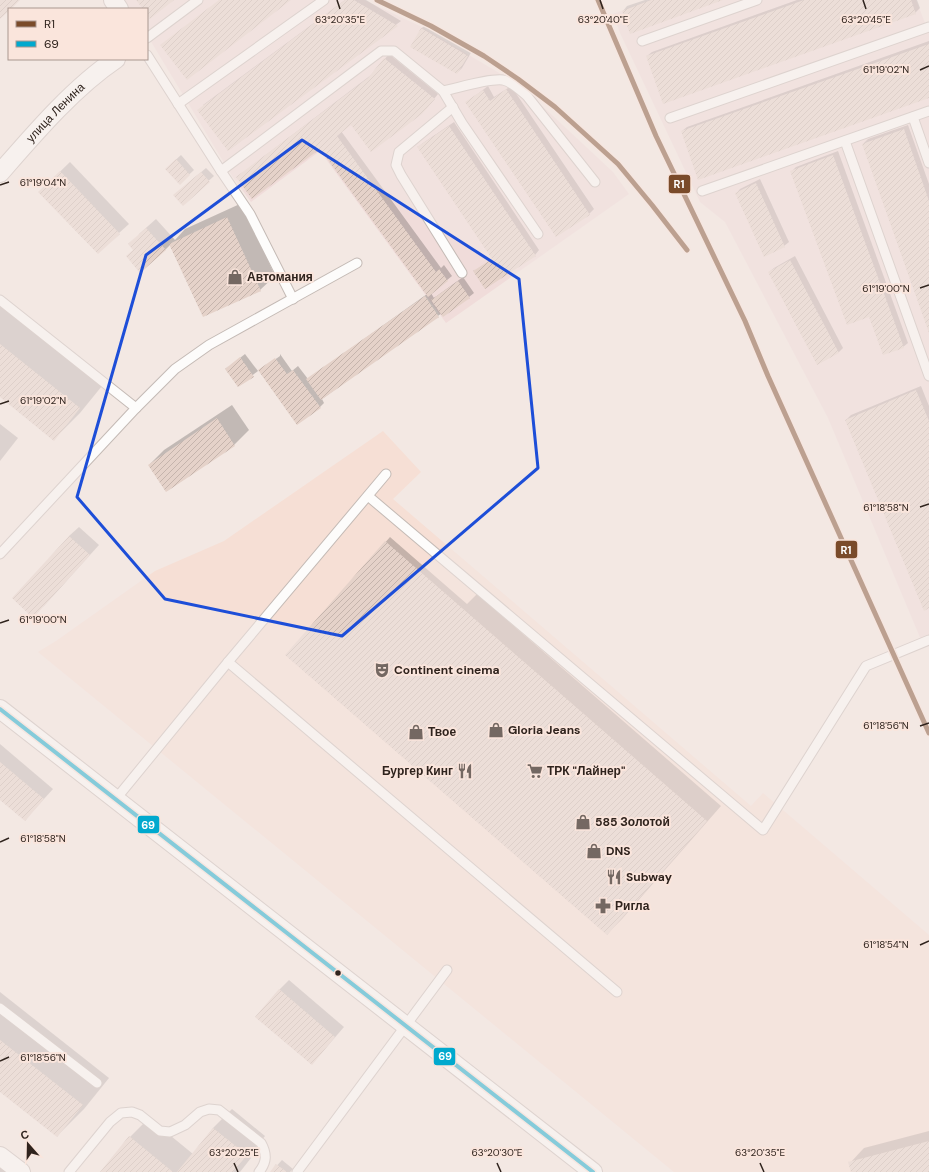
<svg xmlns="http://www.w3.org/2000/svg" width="929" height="1172" viewBox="0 0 929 1172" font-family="'DM Sans',sans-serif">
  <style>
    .built { fill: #f6dfd5 }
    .industrial { fill: #f0dcda }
    .shadow { fill: #0003 }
    .building { fill: url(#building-hatch) }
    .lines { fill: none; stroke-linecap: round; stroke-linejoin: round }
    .lane-casing { stroke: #c4bab5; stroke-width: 11 }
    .street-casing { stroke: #c4bab5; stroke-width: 20 }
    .lane { stroke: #fdfcfb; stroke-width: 9 }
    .street { stroke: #fdfcfb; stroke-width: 18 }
    .bus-1-casing { stroke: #fae5dc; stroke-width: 7 }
    .bus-1 { stroke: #00a9ce; stroke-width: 4 }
    .rail-1-casing { stroke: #fae5dc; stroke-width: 8 }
    .rail-1 { stroke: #7a4b2a; stroke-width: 5 }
    .marked { fill: none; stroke: #1d4ed8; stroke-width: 3; stroke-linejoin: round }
    .ticks { fill: none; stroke: #2f231d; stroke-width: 1.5 }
    .bus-dot { fill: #2f231d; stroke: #fae5dc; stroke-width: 1.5 }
    .labels { text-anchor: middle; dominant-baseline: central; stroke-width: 4; stroke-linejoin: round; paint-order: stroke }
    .street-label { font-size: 12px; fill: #2f231d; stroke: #fae5dc }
    .poi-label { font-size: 12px; font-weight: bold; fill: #2f231d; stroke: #fae5dc; text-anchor: start }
    .ticks-label { font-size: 10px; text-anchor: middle; fill: #2f231d; stroke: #fae5dc; stroke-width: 4; stroke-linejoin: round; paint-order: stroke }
    .line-badge { stroke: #fae5dc; stroke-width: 1.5 }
    .badge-label { font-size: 11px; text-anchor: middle; font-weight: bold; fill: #fff }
  </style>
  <defs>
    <pattern id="building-hatch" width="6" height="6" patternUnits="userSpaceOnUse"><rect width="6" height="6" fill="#e5d2c9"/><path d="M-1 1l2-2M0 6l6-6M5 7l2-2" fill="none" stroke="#c5b4ac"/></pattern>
  </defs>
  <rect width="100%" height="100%" fill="#f3e8e3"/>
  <!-- built -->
  <path class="built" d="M383,431l38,41 -28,27 358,307 12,-13 166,142v237h-255l-636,-520 18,-11 99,-70 69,-30z"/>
  <!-- industrial -->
  <g class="industrial">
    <path d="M122,0h242l56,26 86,51 31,24 76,71 16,22 -183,129 -126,-172 -69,51 -19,-26 -85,-141v-26h-18z"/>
    <path d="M650,0h266l13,33v612l-5,2 -96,-229 -103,-196 -25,-20 -80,-169 -7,-19z"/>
  </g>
  <!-- shadow -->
  <g class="shadow">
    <path d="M345,0h21l35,21 -172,129 -26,-45z"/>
    <path d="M645,0h76l-98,11 4,-5z"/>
    <path d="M797,0h120l3,8 -5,5 -268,43 5,-4z"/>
    <path d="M426,24l46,27 -10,17 -5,5 -36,-44z"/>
    <path d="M929,41v56l-247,34 5,-4z"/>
    <path d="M389,54l49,40 -12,15 -75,15 -10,7 100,137 3,-3 8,11 -21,17 3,5 29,-21 11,16 -5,4 -27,16 -120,86 2,4 -4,4 -57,-39 17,-12v-2l12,17 6,-5 10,13 119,-85 -107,-147 -83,30 134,-102z"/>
    <path d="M488,86l6,11 17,-11 83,123 -5,5 -122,-112z"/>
    <path d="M454,122l85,128 -4,5 -60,17 18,-14 -75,-111 5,-4z"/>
    <path d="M908,125l21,59v147l-66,-187 5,-5z"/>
    <path d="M838,151l70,192 -5,4 -33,-31 -78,-145 4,-4z"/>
    <path d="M181,155l13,15 -14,13 -9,-19z"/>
    <path d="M70,162l59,62 -10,9 -80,-41z"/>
    <path d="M206,168l8,8 -31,28 -4,-13z"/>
    <path d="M760,179l29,63 -5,4 -48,-52 4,-5z"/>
    <path d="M242,203l33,73 -15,14 -89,-46 -6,6h-31l5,-16 17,-15 19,21 10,-11z"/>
    <path d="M795,256l48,92 -4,4 -21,12 -49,-92 5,-4z"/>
    <path d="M0,296l106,85 -26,32 -26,26 -54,-43z"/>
    <path d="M245,354l13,17 -20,15 -12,-17z"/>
    <path d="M921,386l8,20v201l-83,-187 5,-5z"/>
    <path d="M232,405l17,25 -15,15 -67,46 -18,-26 15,-15z"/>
    <path d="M0,424l18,14 -18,23z"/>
    <path d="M79,527l20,18 -56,62 26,-71z"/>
    <path d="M390,537l77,67 10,-10 244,212 -99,113 -15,15 -320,-279z"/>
    <path d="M0,744l53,45 -28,31 -25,-21z"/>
    <path d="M289,980l55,47 -32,37 -33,-74z"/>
    <path d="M0,992l109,86 -25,31 -27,27 -57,-45z"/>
    <path d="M232,1109l33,27 -16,20 2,2 -11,14h-138l28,-35 19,-19 44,36 20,-26z"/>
    <path d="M929,1131v41h-77l-2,-9 14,-15z"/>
    <path d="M0,1160l15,12h-15z"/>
    <path d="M282,1160l11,9 -3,3h-19z"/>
  </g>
  <!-- building -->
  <g class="building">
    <path d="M0,0h20l-9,9h-2v2l-9,8z"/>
    <path d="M136,0h38l-24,19 -3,-4v-6h-4z"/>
    <path d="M219,0h72l-104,80 -27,-35z"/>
    <path d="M345,0h9l44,26 -170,125 -31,-41z"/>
    <path d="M651,0h72l-93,34 -8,-23z"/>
    <path d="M804,0h107l5,14 -253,90 -17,-48z"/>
    <path d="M421,28l47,28 -11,18 -47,-27z"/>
    <path d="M929,44v54l-231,82 -17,-49z"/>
    <path d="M384,58l51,41 -13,15 -51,38 -20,-27 -14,11 99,136 3,-3 9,12 -20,16 -108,-148 -68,50 -16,-22 132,-99z"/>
    <path d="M506,89l84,126 -34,22 -91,-135 18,-12 7,11z"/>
    <path d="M449,126l87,130 -51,33 -12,-18 19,-12 -75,-112z"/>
    <path d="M904,129l25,72v132l-67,-189z"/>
    <path d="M833,155l71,193 -21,7 -14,-38 -22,8 -57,-154z"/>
    <path d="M176,159l14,16 -10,10 -15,-16z"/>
    <path d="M60,171l60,63 -22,20 -60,-62z"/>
    <path d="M201,172l9,10 -27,24 -10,-11z"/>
    <path d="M756,183l29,64 -21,10 -29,-64z"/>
    <path d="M227,217l34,74 -58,26 -34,-73z"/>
    <path d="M146,228l20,22 -26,23 -14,-17 7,-6 -5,-6z"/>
    <path d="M790,260l49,93 -22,12 -49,-93z"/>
    <path d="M458,281l12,17 -27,19 -12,-17z"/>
    <path d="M425,296l14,21 -118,83 -15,-21z"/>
    <path d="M0,344l80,64 -26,33 -54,-44z"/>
    <path d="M240,357l14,20 -16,10 -13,-18z"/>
    <path d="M275,358l12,16 6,-4 28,38 -24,17 -39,-55z"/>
    <path d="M916,390l13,31v187l-5,3 -79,-191z"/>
    <path d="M217,418l18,28 -69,46 -18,-27z"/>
    <path d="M69,536l21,19 -57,63 -21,-20z"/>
    <path d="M385,541l322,280 -100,114 -322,-280z"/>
    <path d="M0,762l44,37 -19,22 -25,-21z"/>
    <path d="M279,989l56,48 -23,28 -57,-48z"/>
    <path d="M0,1040l83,65 -26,32 -57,-45z"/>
    <path d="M213,1128l34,27 -14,17h-56z"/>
    <path d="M129,1136l44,36h-73z"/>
    <path d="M929,1141v31h-78l-3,-10z"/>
    <path d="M276,1164l11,8h-17z"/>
  </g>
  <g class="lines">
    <defs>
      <g id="lane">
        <path d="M147,38l51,-38"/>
        <path d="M642,41l115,-41"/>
        <path d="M147,55l74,116 29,43 43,85"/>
        <path d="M443,91c15,-3 46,-13 60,-11 9,2 17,10 24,16l68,86"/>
        <path d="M178,104l146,-104"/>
        <path d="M453,107l-54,45 -3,13 5,10 61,98"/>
        <path d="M913,117l16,46"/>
        <path d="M670,118l259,-91"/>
        <path d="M845,141l84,235"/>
        <path d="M221,171l160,-120h13l49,40 19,32 76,111"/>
        <path d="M702,191l227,-80"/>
        <path d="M0,300l136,108"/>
        <path d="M368,496l395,334 103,-164 63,-26"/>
        <path d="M0,554l136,-146 39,-39 34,-24 148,-82"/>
        <path d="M228,662l389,330"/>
        <path d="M115,800l113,-138 158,-188"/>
        <path d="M0,1008l97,75"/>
        <path d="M69,1172l41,-50 11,-9 11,-1 8,3 20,16 10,1 15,-7 15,-13 9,-3 10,1 42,33c6,11 6,19 -2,29"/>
        <path d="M297,1172l150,-202"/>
      </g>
      <g id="street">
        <path d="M113,0l6,9"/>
        <path id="s1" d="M0,173c34,-39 73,-85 116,-114"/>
        <path d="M0,709l593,463"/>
        <path d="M0,1156l21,16"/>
      </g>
    </defs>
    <!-- lane casing -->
    <use href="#lane" class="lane-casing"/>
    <!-- street casing -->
    <use href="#street" class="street-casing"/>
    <!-- lane -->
    <use href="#lane" class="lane"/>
    <!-- street -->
    <use href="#street" class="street"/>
    <defs>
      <path id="bus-1" d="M0,709l593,463"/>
    </defs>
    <!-- bus-1 casing -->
    <use href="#bus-1" class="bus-1-casing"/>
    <!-- bus-1 -->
    <use href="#bus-1" class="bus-1"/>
    <defs>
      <g id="rail-1">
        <path d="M377,0l54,26 53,30 34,23 37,28 63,57 34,41 35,45"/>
        <path d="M598,0l58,136 89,185 23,55 161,357"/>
      </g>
    </defs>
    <!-- rail-1 casing -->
    <use href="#rail-1" class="rail-1-casing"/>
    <!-- rail-1 -->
    <use href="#rail-1" class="rail-1"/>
  </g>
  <!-- marked area -->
  <path d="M0 0H929V1172H0ZM302,140l217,139 19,189 -196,168 -177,-37 -88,-102 69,-242z" fill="#f3e8e3" fill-opacity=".55" fill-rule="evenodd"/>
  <path class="marked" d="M302,140l217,139 19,189 -196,168 -177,-37 -88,-102 69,-242z"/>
  <!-- ticks -->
  <path class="ticks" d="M337,0l3,9M600,0l3,9M863,0l3,9M920,70l9,-4M0,185l9,-3M920,288l9,-3M0,404l9,-3M920,507l9,-3M0,623l9,-3M920,726l9,-3M0,842l9,-4M920,945l9,-4M0,1061l9,-4M234,1163l4,9M497,1163l4,9M760,1163l4,9"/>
  <!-- icons -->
  <defs>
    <symbol id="shop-bare" viewBox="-9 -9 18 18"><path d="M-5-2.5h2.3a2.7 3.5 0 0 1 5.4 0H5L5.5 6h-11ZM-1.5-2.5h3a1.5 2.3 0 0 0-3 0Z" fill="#746862" stroke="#fae5dc" stroke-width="2.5" paint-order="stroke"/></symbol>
    <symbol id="theatre-bare" viewBox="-9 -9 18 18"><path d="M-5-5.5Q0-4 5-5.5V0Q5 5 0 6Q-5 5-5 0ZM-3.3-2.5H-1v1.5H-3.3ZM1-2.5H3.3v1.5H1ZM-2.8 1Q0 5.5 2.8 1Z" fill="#746862" stroke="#fae5dc" stroke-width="2.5" paint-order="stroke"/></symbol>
    <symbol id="restaurant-bare" viewBox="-9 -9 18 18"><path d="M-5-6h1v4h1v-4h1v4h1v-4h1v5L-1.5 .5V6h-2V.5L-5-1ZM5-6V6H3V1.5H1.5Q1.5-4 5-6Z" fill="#746862" stroke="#fae5dc" stroke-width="2.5" paint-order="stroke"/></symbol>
    <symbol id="supermarket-bare" viewBox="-9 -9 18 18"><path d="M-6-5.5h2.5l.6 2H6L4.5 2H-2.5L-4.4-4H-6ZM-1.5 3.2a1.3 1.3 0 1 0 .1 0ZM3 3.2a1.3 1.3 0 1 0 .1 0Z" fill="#746862" stroke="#fae5dc" stroke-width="2.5" paint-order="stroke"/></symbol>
    <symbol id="pharmacy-bare" viewBox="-9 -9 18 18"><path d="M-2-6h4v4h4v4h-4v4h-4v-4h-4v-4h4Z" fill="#746862" stroke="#fae5dc" stroke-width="2.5" paint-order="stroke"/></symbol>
  </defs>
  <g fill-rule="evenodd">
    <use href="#shop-bare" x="224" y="266" width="22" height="22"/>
    <use href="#theatre-bare" x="371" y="659" width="22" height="22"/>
    <use href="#shop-bare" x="485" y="719" width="22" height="22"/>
    <use href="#shop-bare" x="405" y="721" width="22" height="22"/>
    <use href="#restaurant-bare" x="454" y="760" width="22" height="22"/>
    <use href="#supermarket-bare" x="524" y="760" width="22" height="22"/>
    <use href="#shop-bare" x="572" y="811" width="22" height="22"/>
    <use href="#shop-bare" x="583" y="840" width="22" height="22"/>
    <use href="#restaurant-bare" x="603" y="866" width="22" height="22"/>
    <use href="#pharmacy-bare" x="592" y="895" width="22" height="22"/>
  </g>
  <!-- markers -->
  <circle class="bus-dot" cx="338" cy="973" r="3.5"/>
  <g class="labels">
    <!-- street labels -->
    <g class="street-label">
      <text stroke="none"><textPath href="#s1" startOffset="82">улица Ленина</textPath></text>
    </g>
    <!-- poi labels -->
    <g class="poi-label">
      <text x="247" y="277">Автомания</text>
      <text x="394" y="670">Continent cinema</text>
      <text x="508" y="730">Gloria Jeans</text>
      <text x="428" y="732">Твое</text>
      <text x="453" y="771" text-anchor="end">Бургер Кинг</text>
      <text x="547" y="771">ТРК "Лайнер"</text>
      <text x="595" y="822">585 Золотой</text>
      <text x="606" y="851">DNS</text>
      <text x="626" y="877">Subway</text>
      <text x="615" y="906">Ригла</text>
    </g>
  </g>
  <g class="ticks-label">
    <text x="340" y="23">63°20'35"E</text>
    <text x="603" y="23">63°20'40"E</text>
    <text x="866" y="23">63°20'45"E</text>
    <text x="886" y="73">61°19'02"N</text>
    <text x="43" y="186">61°19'04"N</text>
    <text x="886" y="292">61°19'00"N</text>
    <text x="43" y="404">61°19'02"N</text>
    <text x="886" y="511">61°18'58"N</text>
    <text x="43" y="623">61°19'00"N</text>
    <text x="886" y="729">61°18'56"N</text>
    <text x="43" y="842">61°18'58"N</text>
    <text x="886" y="948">61°18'54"N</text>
    <text x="43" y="1061">61°18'56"N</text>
    <text x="234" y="1156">63°20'25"E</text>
    <text x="497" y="1156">63°20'30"E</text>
    <text x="760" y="1156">63°20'35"E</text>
  </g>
  <g class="line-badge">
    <rect x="668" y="174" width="23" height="20" rx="4" fill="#7a4b2a"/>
    <rect x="835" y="540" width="23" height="19" rx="4" fill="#7a4b2a"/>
    <rect x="137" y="815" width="23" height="19" rx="4" fill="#00a9ce"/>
    <rect x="433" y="1047" width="23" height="19" rx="4" fill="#00a9ce"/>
  </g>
  <g class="badge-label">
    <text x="679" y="188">R1</text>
    <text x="846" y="554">R1</text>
    <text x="148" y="829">69</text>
    <text x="445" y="1060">69</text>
  </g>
  <!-- legend -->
  <rect x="8" y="8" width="140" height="52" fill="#fae5dc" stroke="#a99790"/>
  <rect x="16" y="21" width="20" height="6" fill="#7a4b2a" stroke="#a99790"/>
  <text x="44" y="28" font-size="12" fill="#2f231d">R1</text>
  <rect x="16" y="41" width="20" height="6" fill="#00a9ce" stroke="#a99790"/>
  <text x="44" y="48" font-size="12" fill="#2f231d">69</text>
  <!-- north arrow -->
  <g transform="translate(28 1144) rotate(340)" stroke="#fae5dc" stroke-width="3" paint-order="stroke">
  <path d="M0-3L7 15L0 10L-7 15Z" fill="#2f231d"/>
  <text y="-6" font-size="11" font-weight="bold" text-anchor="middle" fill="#2f231d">С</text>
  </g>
</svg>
